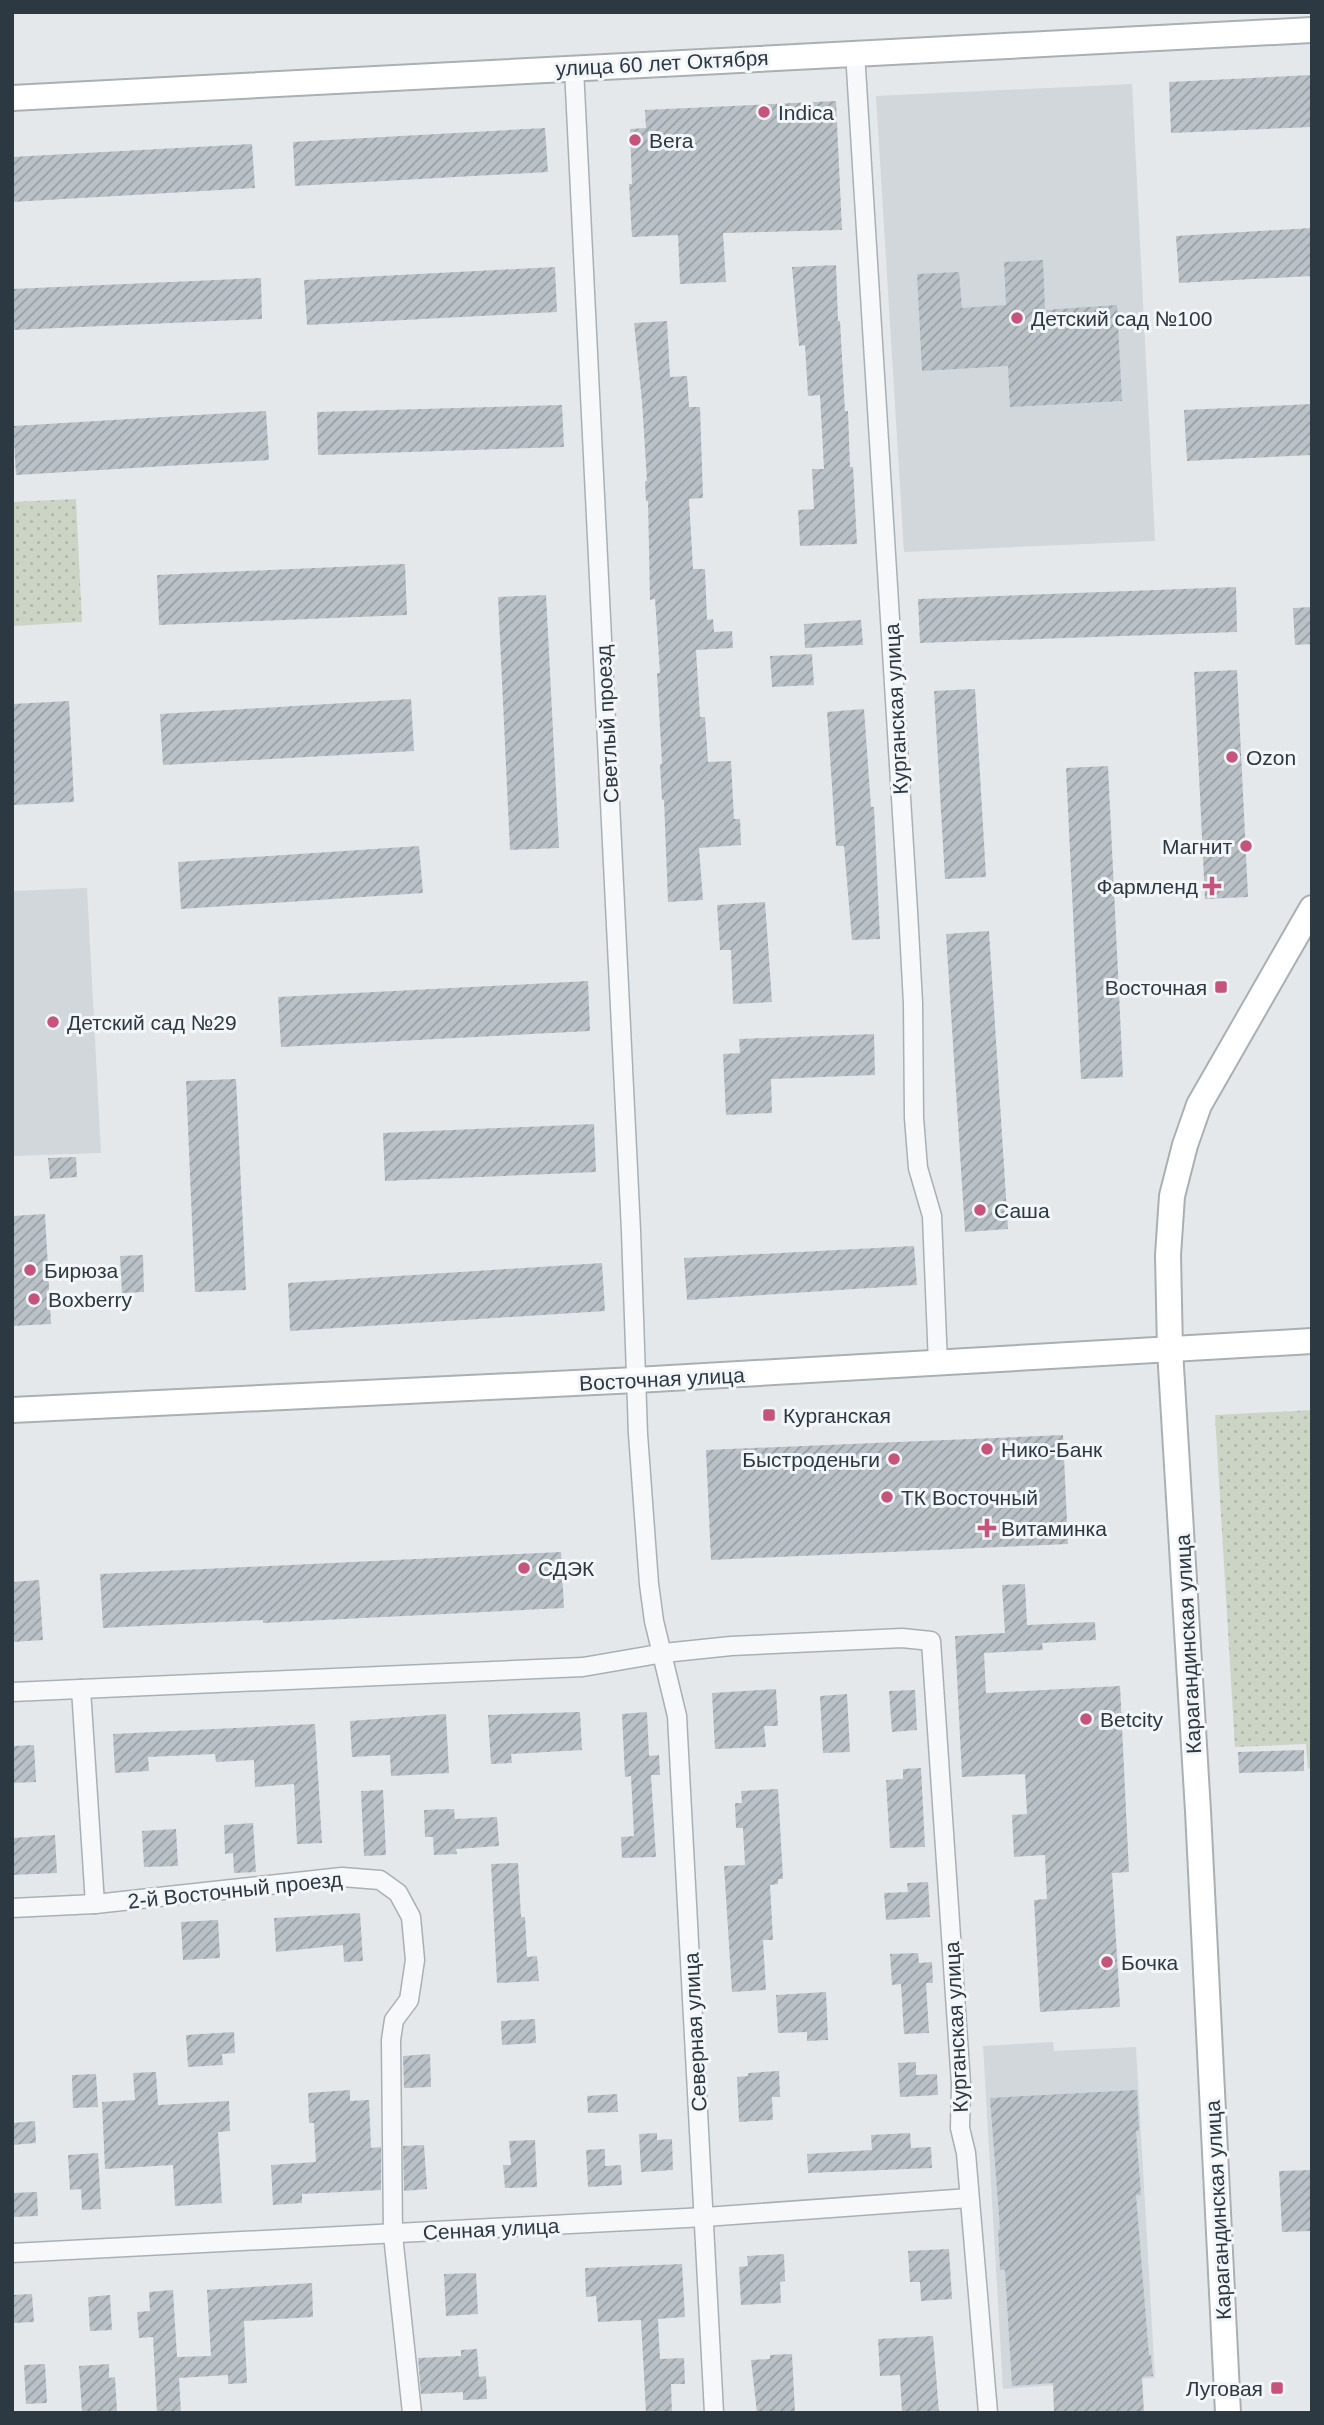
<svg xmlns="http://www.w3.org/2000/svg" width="1324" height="2425" viewBox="0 0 1324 2425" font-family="Arial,sans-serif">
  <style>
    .built { fill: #d2d7dc }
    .park { fill: url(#park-dots) }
    .building { fill: url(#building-hatch) }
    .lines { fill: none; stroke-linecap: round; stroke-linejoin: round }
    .minor-casing { stroke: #a9b0b4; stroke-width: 21 }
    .secondary-casing { stroke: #a9b0b4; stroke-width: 28 }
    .minor { stroke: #f6f8f9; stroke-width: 18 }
    .secondary { stroke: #fff; stroke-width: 24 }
    .poi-dot { fill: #c5537a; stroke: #f3f6f8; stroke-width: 2.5 }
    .labels { text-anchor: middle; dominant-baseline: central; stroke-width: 6; stroke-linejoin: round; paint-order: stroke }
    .street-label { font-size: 21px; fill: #2c3842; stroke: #f3f6f8 }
    .poi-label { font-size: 21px; fill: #2c3842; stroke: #f3f6f8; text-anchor: start }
  </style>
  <defs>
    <pattern id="park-dots" width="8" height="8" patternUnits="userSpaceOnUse" patternTransform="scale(1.75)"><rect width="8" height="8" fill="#ccd4c5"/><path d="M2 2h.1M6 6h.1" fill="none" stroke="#afb7aa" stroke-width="1.8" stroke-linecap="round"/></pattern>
    <pattern id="building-hatch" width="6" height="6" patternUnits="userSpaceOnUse" patternTransform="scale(1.75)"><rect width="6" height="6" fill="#bbc2c7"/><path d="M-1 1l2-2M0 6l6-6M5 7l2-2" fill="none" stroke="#989fa3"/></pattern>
  </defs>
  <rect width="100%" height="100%" fill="#e4e8ea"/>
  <!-- built -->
  <g class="built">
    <path d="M1132,84l23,457 -251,11 -28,-456z"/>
    <path d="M87,888l14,265 -89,3v-265z"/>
    <path d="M1053,2042l1,9 82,-4 19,331 -152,11 -20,-343z"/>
  </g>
  <!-- park -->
  <g class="park">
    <path d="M76,499l6,123 -70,4v-124z"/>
    <path d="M1312,1410v358l-4,1 -2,-25 -71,3 -20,-332z"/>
  </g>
  <!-- building -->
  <g class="building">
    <path d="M1312,75v52l-141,6 -2,-51z"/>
    <path d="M836,101l6,129 -119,3 3,49 -46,2 -2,-49 -46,2 -3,-53h3l-2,-55 16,-1 -1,-18z"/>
    <path d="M545,128l3,44 -253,14 -2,-44z"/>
    <path d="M252,144l3,44 -243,14v-45z"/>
    <path d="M1312,228v48l-133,7 -3,-47z"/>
    <path d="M1043,260l2,50 72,-5 5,96 -112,6 -2,-41 -86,5 -5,-97 42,-2 3,36 44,-3 -2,-43z"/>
    <path d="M836,265l2,56h2l5,90h3l2,56h3l4,77 -57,2 -2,-36 16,-1 -2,-40h12l-4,-74 -12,1 -3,-51 -6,1 -7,-79z"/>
    <path d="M555,267l2,45 -250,13 -3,-45z"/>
    <path d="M261,278l1,41 -249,11 -1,-41z"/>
    <path d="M667,321l3,56 17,-1 2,31h11l3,91 -14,1 4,70h12l2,51 6,-1 1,13 18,-1 1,17 -37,2 4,67h5l3,45 23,-1 3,58h6l1,26 -42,3 4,52 -35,2 -4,-102h-2l-2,-36h2l-5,-91h3l-5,-74 -5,1 -2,-99h-2l-1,-20h2l-5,-79 -8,-79z"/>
    <path d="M1312,404v51l-125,6 -3,-51z"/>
    <path d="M562,405l2,42 -246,8 -1,-43z"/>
    <path d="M266,411l3,49 -253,15 -3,-49z"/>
    <path d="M405,564l2,51 -248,10 -2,-50z"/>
    <path d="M1236,587l1,45 -317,11 -2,-44z"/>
    <path d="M546,595l13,253 -49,2 -12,-253z"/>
    <path d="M1312,607v37l-17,1 -2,-37z"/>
    <path d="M861,620l2,25 -58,3 -1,-24z"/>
    <path d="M812,654l2,31 -42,2 -2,-31z"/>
    <path d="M1237,670l11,227 -43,2 -11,-227z"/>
    <path d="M975,689l11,188 -41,2 -11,-188z"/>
    <path d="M411,699l3,52 -251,14 -3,-51z"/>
    <path d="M69,701l5,101 -60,3 -2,-101z"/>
    <path d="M864,709l7,98h3l6,132 -28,1 -8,-94h-8l-9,-134z"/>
    <path d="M1108,766l15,311 -42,2 -15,-311z"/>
    <path d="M419,846l4,47 -242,16 -3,-47z"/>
    <path d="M765,902l7,100 -39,2 -2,-54h-11l-3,-45z"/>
    <path d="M989,931l19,298 -43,3 -19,-298z"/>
    <path d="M588,981l2,50 -309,16 -3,-50z"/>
    <path d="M874,1034l1,41 -104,4 1,34 -46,2 -3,-61 17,-1 -1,-14z"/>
    <path d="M236,1079l10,211 -51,2 -9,-211z"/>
    <path d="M594,1124l2,48 -211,9 -2,-48z"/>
    <path d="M76,1157l1,20 -27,2 -2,-21z"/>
    <path d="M45,1214l6,110 -39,2v-110z"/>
    <path d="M914,1246l3,39 -230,15 -3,-42z"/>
    <path d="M143,1255l1,37 -22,1 -2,-37z"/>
    <path d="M602,1263l3,48 -315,20 -2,-48z"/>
    <path d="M1063,1435l5,109 -357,16 -5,-110z"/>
    <path d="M561,1552l3,56 -301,15v-3l-160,8 -3,-54z"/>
    <path d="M39,1580l4,60 -31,2v-60z"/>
    <path d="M1025,1584l2,41 68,-3 1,18 -54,3 1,7 -59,3 2,40 134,-7 9,186 -17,1 8,134 -80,5 -6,-112 13,-1 -2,-44 -31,2 -2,-42 15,-1 -2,-40 -63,3 -7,-141 50,-3 -3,-48z"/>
    <path d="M776,1689l2,37h-14l2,21 -51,2 -3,-56z"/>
    <path d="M915,1690l2,40 -25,2 -3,-41z"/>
    <path d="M847,1694l3,58 -27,1 -3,-57z"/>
    <path d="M580,1712l2,38 -71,4 1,9 -21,1 -3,-49z"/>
    <path d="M647,1712l2,44 10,-1 1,20h-9l5,82 -34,1 -1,-21 13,-1 -3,-60 -6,1 -3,-63z"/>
    <path d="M446,1714l3,59 -58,3 -1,-21 -38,2 -2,-36z"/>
    <path d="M315,1724l7,119 -25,1 -3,-60 -39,3 -1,-27 -38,2 -1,-8 -67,3 1,14 -34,2 -2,-39z"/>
    <path d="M34,1745l2,37 -24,1v-37z"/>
    <path d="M1304,1750v21l-65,2 -1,-21z"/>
    <path d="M921,1768l4,79 -35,1 -4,-68 17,-1v-10z"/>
    <path d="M778,1789l5,90h-5v5l-8,1 3,55h-10l3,50 -34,2 -8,-126 21,-1 -2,-37h-7l-1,-25h7l-1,-12z"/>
    <path d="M383,1790l3,65 -22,1 -3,-65z"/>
    <path d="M454,1809l1,10 42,-2 2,29 -43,3 1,5 -23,1 -1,-18h-8l-1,-27z"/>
    <path d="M253,1823l3,49 -22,1 -1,-20 -8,1 -1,-29z"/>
    <path d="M176,1829l2,37 -34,1 -2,-36z"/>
    <path d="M55,1835l2,38 -45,2v-37z"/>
    <path d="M518,1863l3,54h4l2,40 10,-1 2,25 -42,2 -6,-119z"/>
    <path d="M928,1882l2,35 -44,3 -2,-27 24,-1 -1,-9z"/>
    <path d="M360,1913l3,48 -19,1 -1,-17 -67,7 -2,-34z"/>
    <path d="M218,1920l2,38 -37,2 -2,-38z"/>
    <path d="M918,1953l1,10 13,-1 1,21h-7l3,50 -25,1 -3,-50 -9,1 -2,-31z"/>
    <path d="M826,1992l2,48 -21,1v-9l-29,1 -2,-38z"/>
    <path d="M535,2019l1,24 -34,2 -1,-24z"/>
    <path d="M234,2032l1,21 -13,1 1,11 -35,2 -2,-32z"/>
    <path d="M430,2054l1,33 -27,1 -1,-32z"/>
    <path d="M916,2062v13l21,-1 1,21 -38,2 -2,-34z"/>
    <path d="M779,2071l1,26h-8l1,23 -34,2 -2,-45 11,-1v-3z"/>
    <path d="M156,2072l2,33 71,-4 1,30 -12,1 4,71 -47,3 -2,-41 -68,4 -3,-67 33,-2 -2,-27z"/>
    <path d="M96,2074l2,33 -25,1 -1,-33z"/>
    <path d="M350,2090v11l19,-1 2,48 10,-1v43l-79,4v9l-29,2 -2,-40 45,-3 -2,-39h-5l-1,-30z"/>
    <path d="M1137,2090l2,41h-3l5,64h-5l13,161 2,-1 2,21 -11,1 2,36h-90l-1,-30 -41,3 -7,-116h-5l-2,-40 2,-1 -10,-131z"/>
    <path d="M617,2094l1,18 -30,1 -1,-17z"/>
    <path d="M35,2121l1,22 -24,2v-22z"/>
    <path d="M657,2133v7l15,-1 1,31 -32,2 -2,-38z"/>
    <path d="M910,2133l1,15 20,-1 1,21 -124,5 -1,-19 65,-4 -1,-15z"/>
    <path d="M535,2140l2,47 -32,1 -2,-23h8l-2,-24z"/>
    <path d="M424,2145l3,44 -23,2 -1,-45z"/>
    <path d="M605,2149v17l16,-1 1,20 -34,2 -2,-37z"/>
    <path d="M98,2153l3,56 -19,1 -1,-21 -11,1 -2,-35z"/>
    <path d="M1312,2170v61l-30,1 -3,-61z"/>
    <path d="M37,2192l1,24 -26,1v-24z"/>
    <path d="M949,2249l3,50 -31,2 -1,-19h-10l-2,-31z"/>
    <path d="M784,2254l1,27 -5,1 1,21 -40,2 -2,-38 9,-1 -1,-10z"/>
    <path d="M682,2264l3,53 -27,2 2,40 24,-1 1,26h-14l1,29h-26l-5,-93 -43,2 -2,-26 -10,1 -1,-29z"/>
    <path d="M476,2273l2,41 -32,2 -2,-42z"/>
    <path d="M312,2283l1,34 -69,4 3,62 -19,1v-9l-49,3 2,35h-24l-4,-76 -14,1 -2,-26 13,-1 -1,-19 24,-2 4,67 34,-1 -4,-66z"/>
    <path d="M32,2294l2,28 -22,1v-28z"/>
    <path d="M110,2295l2,35 -22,1 -2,-34z"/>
    <path d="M933,2336l6,77h-37l-2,-38 -20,1 -2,-37z"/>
    <path d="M477,2349l2,28 7,-1 1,23 -24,1v-8l-42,2 -3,-36 43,-2v-6z"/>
    <path d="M792,2354l3,59h-38l-6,-53 19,-1v-4z"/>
    <path d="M45,2364l2,39 -21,1 -2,-39z"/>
    <path d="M109,2364v14l6,-1 2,34 -35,2 -3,-47z"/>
  </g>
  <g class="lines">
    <defs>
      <g id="minor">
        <path d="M855,52l53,859 5,92 1,115 4,50 14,48 6,148"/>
        <path d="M574,68l57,1163 7,203 11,150 5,37 23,95 37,697"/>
        <path d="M81,1689l14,215"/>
        <path d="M12,1692l571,-25 81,-14 67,-7 171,-8 29,3 30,443 -1,44 6,25 22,260"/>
        <path d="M12,1908l83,-4 247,-27 38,3 18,13 13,24 4,43 -6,40 -15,20 -3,20 2,195 19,178"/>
        <path d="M12,2253l693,-36 264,-19"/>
      </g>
      <g id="secondary">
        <path d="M12,98l1300,-68"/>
        <path d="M12,1410l624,-30 676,-39"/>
        <path d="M1228,2413l-30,-602 -28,-461 -2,-95 4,-59 13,-51 14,-40 113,-197"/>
      </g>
    </defs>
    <!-- minor casing -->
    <use href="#minor" class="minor-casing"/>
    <!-- secondary casing -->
    <use href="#secondary" class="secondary-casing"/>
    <!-- minor -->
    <use href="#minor" class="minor"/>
    <!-- secondary -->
    <use href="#secondary" class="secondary"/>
  </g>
  <!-- markers -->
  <g class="poi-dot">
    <circle cx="764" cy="112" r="7"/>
    <circle cx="635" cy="140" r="7"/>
    <circle cx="1017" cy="318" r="7"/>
    <circle cx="1232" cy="757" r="7"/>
    <circle cx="1246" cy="846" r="7"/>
    <path d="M1208.5 875.5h7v7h7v7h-7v7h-7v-7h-7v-7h7z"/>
    <rect x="1214" y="980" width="14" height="14" rx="3.5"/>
    <circle cx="53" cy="1022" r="7"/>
    <circle cx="980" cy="1210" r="7"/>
    <circle cx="30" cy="1270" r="7"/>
    <circle cx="34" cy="1299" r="7"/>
    <rect x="762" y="1408" width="14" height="14" rx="3.5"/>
    <circle cx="987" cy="1449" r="7"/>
    <circle cx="894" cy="1459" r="7"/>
    <circle cx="887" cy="1497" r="7"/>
    <path d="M983.5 1517.5h7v7h7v7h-7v7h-7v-7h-7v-7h7z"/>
    <circle cx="524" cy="1568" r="7"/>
    <circle cx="1086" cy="1719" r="7"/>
    <circle cx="1107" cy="1962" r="7"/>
    <rect x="1270" y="2381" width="14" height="14" rx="3.5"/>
  </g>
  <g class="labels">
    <!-- street labels -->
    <g class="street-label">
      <text transform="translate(662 63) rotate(-3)">улица 60 лет Октября</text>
      <text transform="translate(896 709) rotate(-93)">Курганская улица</text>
      <text transform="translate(607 724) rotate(-93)">Светлый проезд</text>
      <text transform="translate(662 1379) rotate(-3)">Восточная улица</text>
      <text transform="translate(1188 1644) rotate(-93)">Карагандинская улица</text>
      <text transform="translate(235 1890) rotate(-6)">2-й Восточный проезд</text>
      <text transform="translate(956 2027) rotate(-93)">Курганская улица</text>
      <text transform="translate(695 2032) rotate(-93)">Северная улица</text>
      <text transform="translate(1218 2210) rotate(-93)">Карагандинская улица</text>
      <text transform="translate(491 2229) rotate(-3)">Сенная улица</text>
    </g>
    <!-- poi labels -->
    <g class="poi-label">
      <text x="778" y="112">Indica</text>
      <text x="649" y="140">Bera</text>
      <text x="1031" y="318">Детский сад №100</text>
      <text x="1246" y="757">Ozon</text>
      <text x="1232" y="846" text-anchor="end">Магнит</text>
      <text x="1198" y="886" text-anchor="end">Фармленд</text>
      <text x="1207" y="987" text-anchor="end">Восточная</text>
      <text x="67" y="1022">Детский сад №29</text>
      <text x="994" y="1210">Саша</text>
      <text x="44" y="1270">Бирюза</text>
      <text x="48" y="1299">Boxberry</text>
      <text x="783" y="1415">Курганская</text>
      <text x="1001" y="1449">Нико-Банк</text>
      <text x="880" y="1459" text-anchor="end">Быстроденьги</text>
      <text x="901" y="1497">ТК Восточный</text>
      <text x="1001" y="1528">Витаминка</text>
      <text x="538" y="1568">СДЭК</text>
      <text x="1100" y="1719">Betcity</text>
      <text x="1121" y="1962">Бочка</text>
      <text x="1263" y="2388" text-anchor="end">Луговая</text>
    </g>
  </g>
  <!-- border -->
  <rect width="1324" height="2425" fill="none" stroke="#2c3842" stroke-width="28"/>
</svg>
